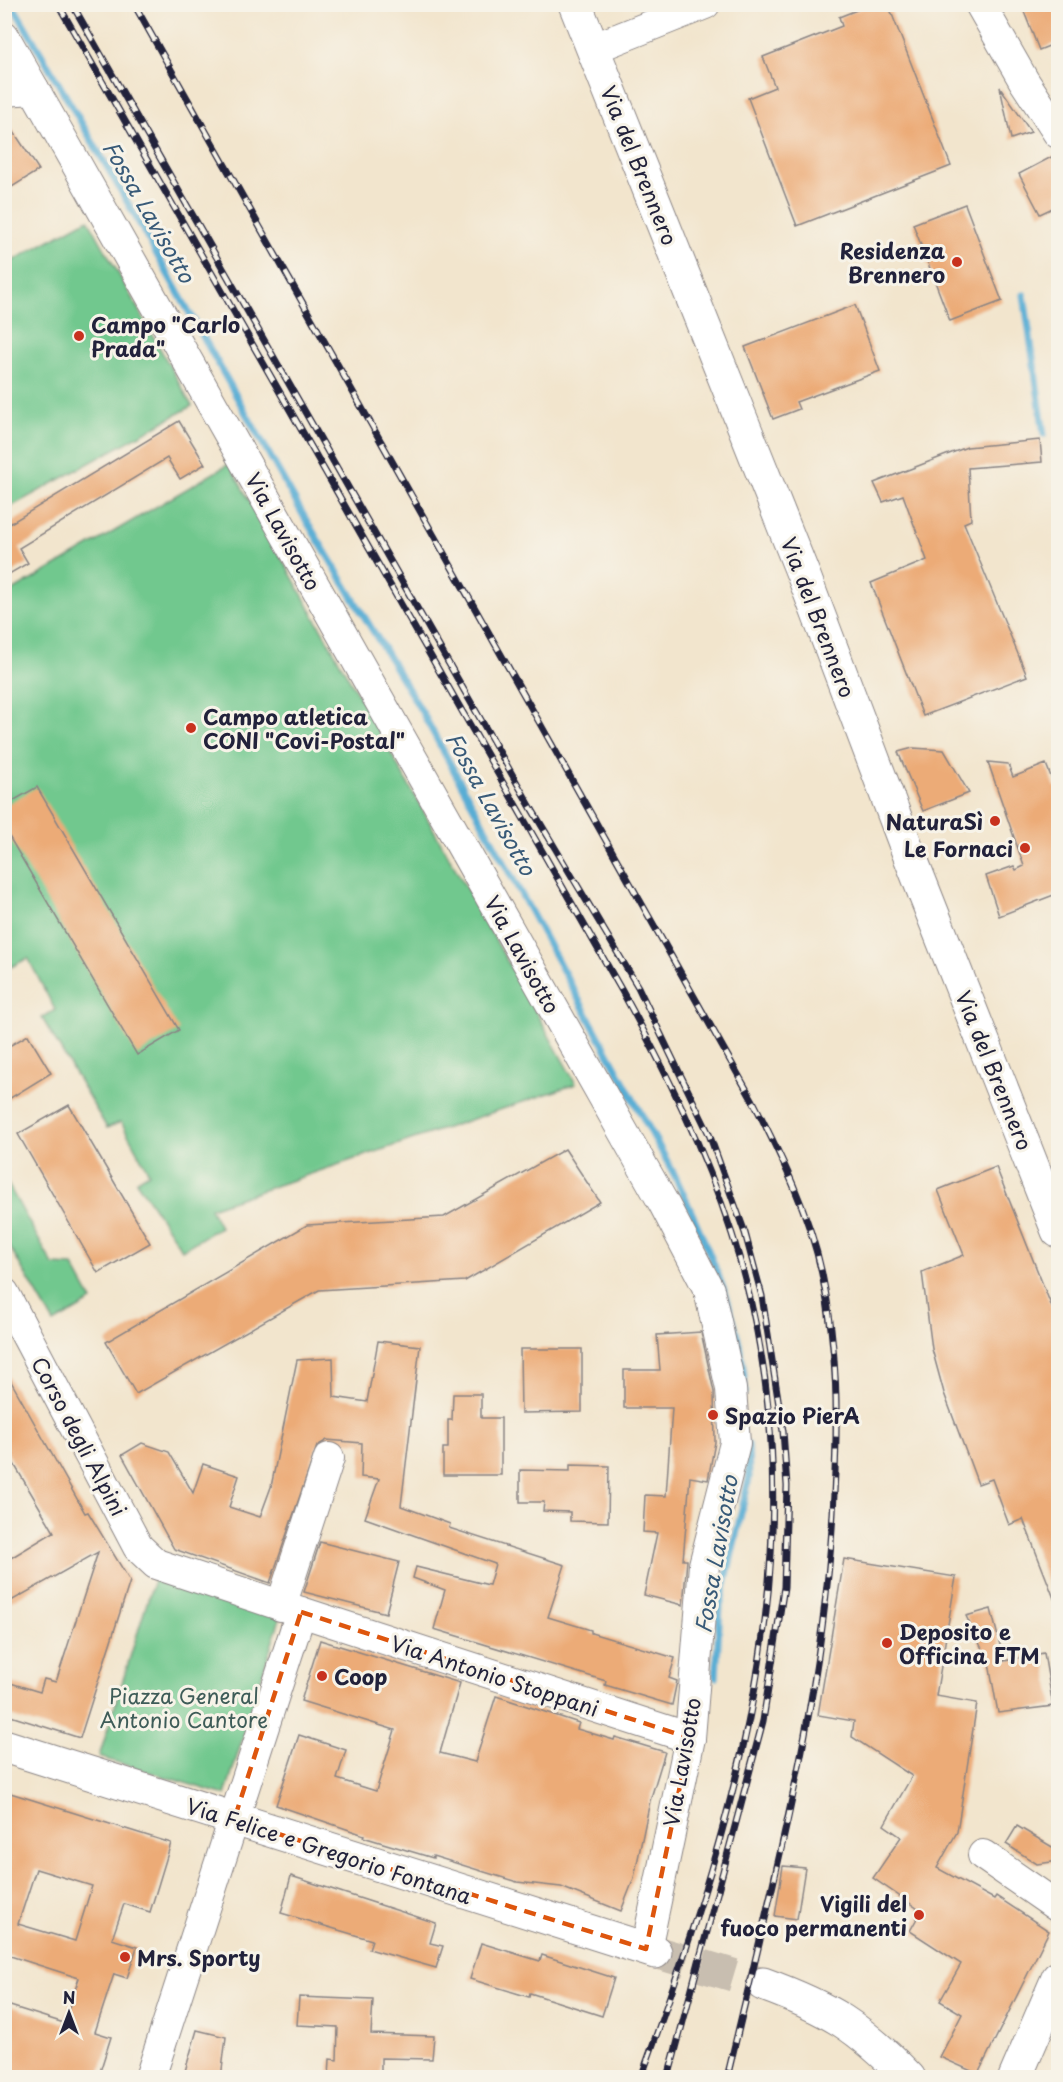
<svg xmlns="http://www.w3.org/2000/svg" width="1063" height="2082" viewBox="0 0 1063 2082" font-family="'Playpen Sans',sans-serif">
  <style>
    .green { fill: #71c88e; stroke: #4a7564; stroke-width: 1.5 }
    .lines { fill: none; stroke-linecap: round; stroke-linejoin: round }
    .stream { stroke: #58add4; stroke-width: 7 }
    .building { fill: #ecab77; fill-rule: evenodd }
    .major-tunnel { stroke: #c8beb0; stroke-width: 33; stroke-dasharray: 33 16; stroke-linecap: butt }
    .minor-casing { stroke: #8a8484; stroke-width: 32 }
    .major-casing { stroke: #8a8484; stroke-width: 35 }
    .minor { stroke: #fff; stroke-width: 30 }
    .major { stroke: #fff; stroke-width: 33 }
    .rail-casing { stroke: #22223b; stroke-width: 7 }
    .rail { stroke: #f7f3e8; stroke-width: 4.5; stroke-dasharray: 14; stroke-linecap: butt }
    .marked { fill: none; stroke: #de560e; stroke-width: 4.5; stroke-dasharray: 12 8; stroke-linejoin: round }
    .poi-dot { fill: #c8321e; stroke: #f7f3e8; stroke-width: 2 }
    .labels { text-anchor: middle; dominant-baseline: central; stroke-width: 6; stroke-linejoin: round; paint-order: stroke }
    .street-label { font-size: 21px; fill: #22223b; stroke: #f7f3e8 }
    .poi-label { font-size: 21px; font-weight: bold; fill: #22223b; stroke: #f7f3e8; text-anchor: start }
    .park-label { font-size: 21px; fill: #3e5c58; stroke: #f7f3e8 }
    .water-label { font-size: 22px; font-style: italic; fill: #385a78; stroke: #f7f3e8 }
  </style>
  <rect width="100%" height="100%" fill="#f7f3e8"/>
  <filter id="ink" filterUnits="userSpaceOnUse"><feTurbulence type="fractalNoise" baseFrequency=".0167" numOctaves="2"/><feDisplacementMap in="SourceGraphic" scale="12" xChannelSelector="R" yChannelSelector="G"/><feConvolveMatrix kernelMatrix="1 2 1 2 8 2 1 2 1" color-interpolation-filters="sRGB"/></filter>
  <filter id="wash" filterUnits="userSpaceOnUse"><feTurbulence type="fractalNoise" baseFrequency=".008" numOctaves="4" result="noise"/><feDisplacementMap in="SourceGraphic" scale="24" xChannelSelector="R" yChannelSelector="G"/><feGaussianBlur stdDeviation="1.35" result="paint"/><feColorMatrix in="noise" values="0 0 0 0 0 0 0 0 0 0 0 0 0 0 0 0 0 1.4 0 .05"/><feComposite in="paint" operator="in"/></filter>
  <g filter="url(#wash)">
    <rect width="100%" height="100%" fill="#f2e5cd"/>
    <!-- green -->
    <g class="green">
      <path d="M88,219l104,187 -187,104v-245z"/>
      <path d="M229,464l347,620 -366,124 10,19 -38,23 -46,-69 13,-8 -28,-51 -14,6 -65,-110 13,-8 -27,-52 -17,9 -6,-11 -1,-360z"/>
      <path d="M5,1179l48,86 20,1 19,35 -38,22 -49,-84z"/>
      <path d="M154,1580l126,38 -55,177 -126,-38z"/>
    </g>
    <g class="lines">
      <!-- stream -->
      <g class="stream">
        <path d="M12,4l108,185 186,331 116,192 253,464c31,69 67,140 70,216"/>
        <path d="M940,4l1,5"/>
        <path d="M1024,295l20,139"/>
        <path d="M716,1677l4,-71 29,-128 -1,-33"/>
      </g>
    </g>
    <g id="blocks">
      <!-- building -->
      <g class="building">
        <path d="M872,4h16l63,162 -154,60 -49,-128 27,-11 -12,-30 79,-31 -3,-9z"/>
        <path d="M1021,4h38v38l-20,8z"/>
        <path d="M1000,87l31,45 -20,7z"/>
        <path d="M4,117l35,53 -35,22z"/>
        <path d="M1059,153v52l-19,9 -21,-40z"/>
        <path d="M965,204l37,97 -52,20 -37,-97z"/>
        <path d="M855,305l25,66 -84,31 3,7 -26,10 -28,-72z"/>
        <path d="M179,421l26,43 -25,15 -13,-21 -148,90 9,15 -24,14v-54l2,3z"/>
        <path d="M1040,440l2,22 -74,6 3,52 -7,3 63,153 -104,40 -52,-133 56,-23 -24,-65 -20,7 -9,-19 93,-36z"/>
        <path d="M913,748l31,2 25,43 -46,18 -25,-59z"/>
        <path d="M988,762l20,2 5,13 33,-13 9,23 4,-2v108l-60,23 -13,-40 28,-10 2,4 8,-4z"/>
        <path d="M37,787l142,243 -42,25 -133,-227v-22z"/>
        <path d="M28,1035l23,38 -47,29v-53z"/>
        <path d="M69,1105l81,138 -52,30 -80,-139z"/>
        <path d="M565,1149l35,53 -135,79 -146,9 -183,104 -30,-52 201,-117 137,-8z"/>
        <path d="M996,1167l63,158 -2,281 -34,-87 -14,6 -17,-46 -14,5 -34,-91 -12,-44 -10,-77 42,-17 -26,-65z"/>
        <path d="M701,1332l13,60 1,50 -7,38 -18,-3 -7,83h4l-4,45 -39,-10 13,-62 -14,-1 2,-37 21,1 6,-88h-48v-38h36l-3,-35z"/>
        <path d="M378,1341l42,5 -19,160 49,18 -1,4 116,37 -17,52 43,13v3l84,25 -6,20 8,3 -5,24 -67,-20 1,-4 -172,-52 11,-39 -32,-12 3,-11 73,18 6,-21 -130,-46 14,-39 -18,-2 1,-34 -35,-3 -10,6 -47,137 -96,-34 -52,-94 20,-12 27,9 24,41 10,-29 36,12 -10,31 31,10 11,-30 26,-127 36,-2 1,39 33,5z"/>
        <path d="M520,1349h62v63l-61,1z"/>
        <path d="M4,1369l81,144 3,-1 42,69 -50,157 -76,-24v-33l36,11 4,-13 12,3 42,-130 -94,53v-43l50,-30 -50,-85z"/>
        <path d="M453,1394h28v24h20v57h-58v-27h5v-28h4z"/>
        <path d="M570,1465l39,1 -1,56 -38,-1v-9l-27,-1 1,-9h-24v-32l50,1z"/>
        <path d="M320,1542l79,20 -13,51 -82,-21z"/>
        <path d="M844,1559l112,18 -20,119 41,7 -20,129 -20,36 57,31 2,-3 53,35 -71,143 -38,-17 22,-43 -22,-13 21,-37 -51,-33 11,-20 -48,-33 28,-41 -17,-12 28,-49 -60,-39 2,-16 -36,-6z"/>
        <path d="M991,1609l13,52 40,-8 9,53 -55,7 -9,-50 -23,-47z"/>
        <path d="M320,1640l140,43 -20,70 35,9 21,-66 83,27 -2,6 37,11 1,-3 50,15 -15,49 -16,77 -13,33 -60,-24 -44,-5 -84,-26v2l-70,-21 1,-2 -88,-30 23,-70 47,15 -9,29 39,12 19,-61 -94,-29z"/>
        <path d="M4,1791l167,52 -21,69 -26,-8 -12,35 25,8 -10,31 -13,-4 -19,58 16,5 -13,41h-74l-20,-7v-67l60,19 15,-45 -75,-24zM36,1869l56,17 -17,55 -57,-17z"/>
        <path d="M1017,1826l42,25v10l-22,3 -31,-20z"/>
        <path d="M783,1866l22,2 -8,51 -22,-3z"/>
        <path d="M291,1876l145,47 -6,20 13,3 -7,22 -67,-19 3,-9 -91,-27z"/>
        <path d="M481,1943l59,18 2,-6 72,23 -12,38 -72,-23 -1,4 -59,-18z"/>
        <path d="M299,1997l74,3 -2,34 63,2 -2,23 -51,-1v20h-52l1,-19 7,1 1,-33 -41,-2z"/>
        <path d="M197,2030l29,7 -5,41h-38z"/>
      </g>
    </g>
  </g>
  <g filter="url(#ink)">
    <use href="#blocks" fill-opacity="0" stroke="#8a8484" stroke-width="1.5"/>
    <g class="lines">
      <!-- major-tunnel -->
      <path class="major-tunnel" d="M655,1952l108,32"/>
      <defs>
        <g id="minor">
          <path d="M980,4l44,77 34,52"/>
          <path d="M4,36l660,1168 45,86 22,99 4,54 -31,122 -14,173 -44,211"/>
          <path d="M592,49l113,-45"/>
          <path d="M4,91l30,-2"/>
          <path d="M4,1293l134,254 18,17 145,48 -151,466"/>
          <path d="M281,1606l48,-148"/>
          <path d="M301,1612l389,126"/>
          <path d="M983,1855l75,52"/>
        </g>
        <g id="major">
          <path d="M575,4l230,575 104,275 149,377"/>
          <path d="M4,1746l651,206"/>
          <path d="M763,1984c68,25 95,42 146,94"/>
          <path d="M1015,2078l43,-100"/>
        </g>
      </defs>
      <!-- minor casing -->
      <use href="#minor" class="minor-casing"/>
      <!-- major casing -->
      <use href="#major" class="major-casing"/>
      <!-- minor -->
      <use href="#minor" class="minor"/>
      <!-- major -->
      <use href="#major" class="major"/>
      <defs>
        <g id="rail">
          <path d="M58,4l564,987c43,78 82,157 110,243 94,293 9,567 -91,844"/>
          <path d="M72,4l461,807 105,176 71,147 36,99 17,63 21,135 4,55 -3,101 -21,134 -95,357"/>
          <path d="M134,4l619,1097c28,55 56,111 69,173 16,77 16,142 12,220 -9,202 -61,388 -107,584"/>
        </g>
      </defs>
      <!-- rail casing -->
      <use href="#rail" class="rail-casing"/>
      <!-- rail -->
      <use href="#rail" class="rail"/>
    </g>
  </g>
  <!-- marked area -->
  <path class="marked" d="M301,1612l389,126 -44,211 -412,-129z"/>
  <!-- markers -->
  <g class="poi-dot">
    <circle cx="957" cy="262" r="6"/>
    <circle cx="79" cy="336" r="6"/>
    <circle cx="191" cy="728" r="6"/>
    <circle cx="995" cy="821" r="6"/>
    <circle cx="1025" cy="848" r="6"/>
    <circle cx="713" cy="1415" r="6"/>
    <circle cx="887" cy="1643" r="6"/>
    <circle cx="322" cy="1676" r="6"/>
    <circle cx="919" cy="1915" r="6"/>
    <circle cx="125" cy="1957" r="6"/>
  </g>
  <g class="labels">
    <!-- street labels -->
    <g class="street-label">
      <text transform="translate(640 165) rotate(68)">Via del Brennero</text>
      <text transform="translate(284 531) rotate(61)">Via Lavisotto</text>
      <text transform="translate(819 617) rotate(69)">Via del Brennero</text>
      <text transform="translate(523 954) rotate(61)">Via Lavisotto</text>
      <text transform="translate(995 1070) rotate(68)">Via del Brennero</text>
      <text transform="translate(80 1436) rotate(62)">Corso degli Alpini</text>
      <text transform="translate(495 1675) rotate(18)">Via Antonio Stoppani</text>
      <text transform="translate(681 1762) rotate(-80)">Via Lavisotto</text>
      <text transform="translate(329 1850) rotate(18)">Via Felice e Gregorio Fontana</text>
    </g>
    <!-- poi labels -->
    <g class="poi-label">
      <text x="945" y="250" text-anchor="end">Residenza<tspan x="945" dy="24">Brennero</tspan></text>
      <text x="91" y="324">Campo "Carlo<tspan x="91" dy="24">Prada"</tspan></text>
      <text x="203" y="716">Campo atletica<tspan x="203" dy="24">CONI "Covi-Postal"</tspan></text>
      <text x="983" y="821" text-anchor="end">NaturaSì</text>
      <text x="1013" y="848" text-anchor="end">Le Fornaci</text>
      <text x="725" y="1415">Spazio PierA</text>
      <text x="899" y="1631">Deposito e<tspan x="899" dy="24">Officina FTM</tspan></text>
      <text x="334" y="1676">Coop</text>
      <text x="907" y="1903" text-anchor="end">Vigili del<tspan x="907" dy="24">fuoco permanenti</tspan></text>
      <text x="137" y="1957">Mrs. Sporty</text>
    </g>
    <!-- park labels -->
    <g class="park-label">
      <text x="184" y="1695">Piazza General<tspan x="184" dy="24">Antonio Cantore</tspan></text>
    </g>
    <!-- water labels -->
    <g class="water-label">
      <text transform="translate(150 211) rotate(60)">Fossa Lavisotto</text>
      <text transform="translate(492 803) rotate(61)">Fossa Lavisotto</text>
      <text transform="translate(715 1554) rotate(-80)">Fossa Lavisotto</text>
    </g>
  </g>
  <!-- margin -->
  <rect width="1063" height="2082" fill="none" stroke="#f7f3e8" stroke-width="24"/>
  <!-- north arrow -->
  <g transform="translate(69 2013)" stroke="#f7f3e8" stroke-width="4.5" paint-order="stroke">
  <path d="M0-4.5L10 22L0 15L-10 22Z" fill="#22223b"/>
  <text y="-9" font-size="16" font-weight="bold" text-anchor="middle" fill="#22223b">N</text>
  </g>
</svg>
